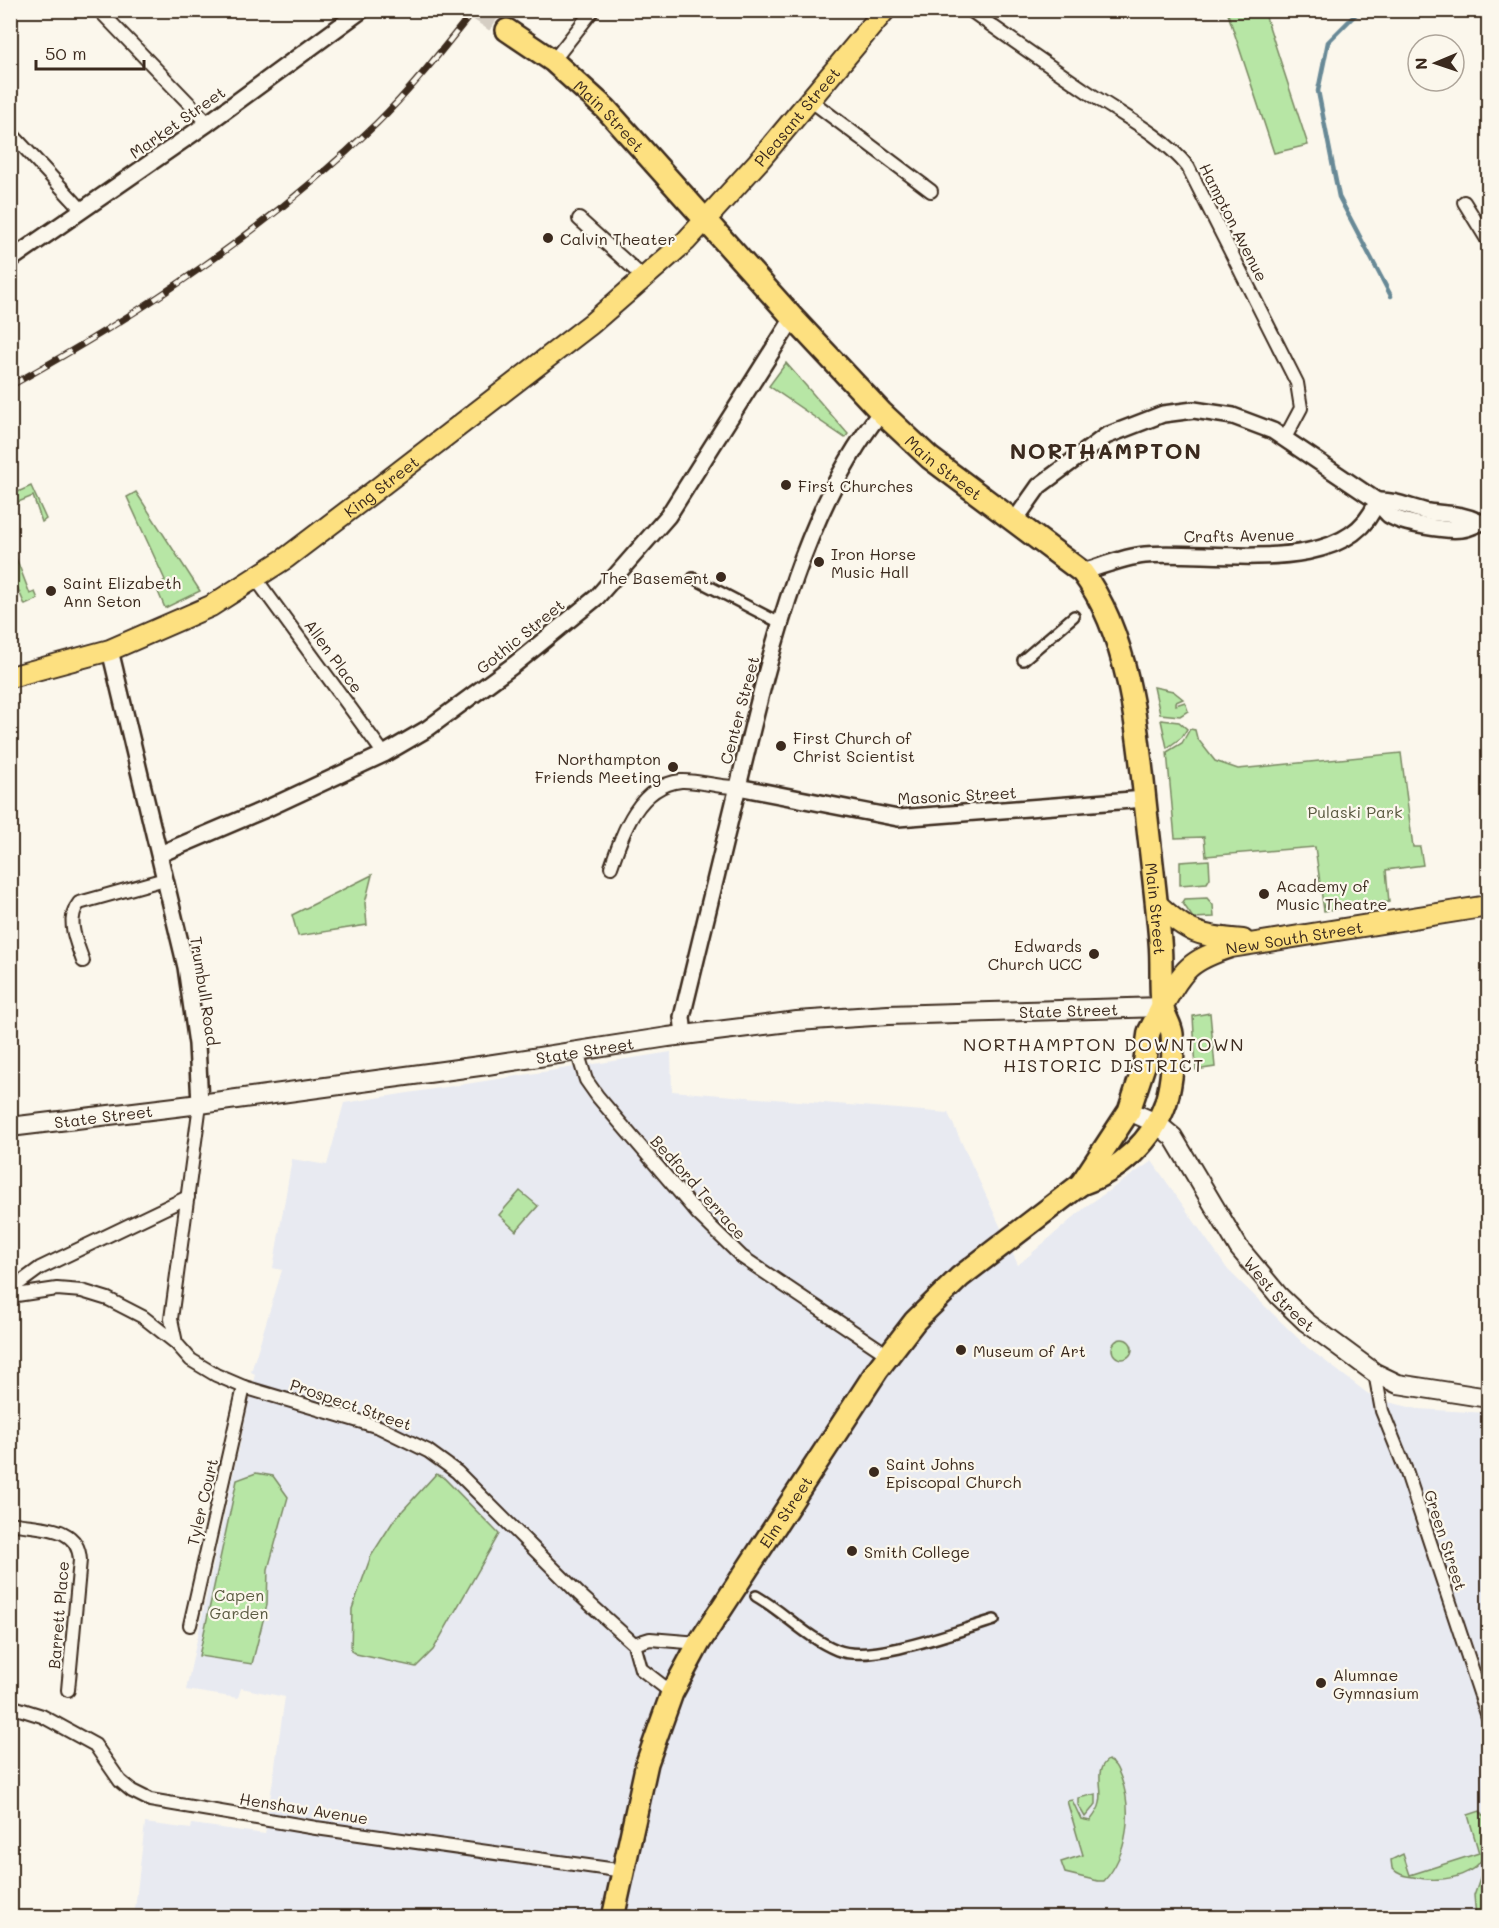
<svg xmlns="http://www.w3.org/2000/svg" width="1499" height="1928" viewBox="0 0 1499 1928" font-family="Mali,sans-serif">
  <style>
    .built { fill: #e8eaf1 }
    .green { fill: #b7e6a5; stroke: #798862; stroke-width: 1.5 }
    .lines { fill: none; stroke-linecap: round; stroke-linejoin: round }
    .stream { stroke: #678996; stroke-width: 4.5 }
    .trunk-tunnel { stroke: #d5cec3; stroke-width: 21; stroke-dasharray: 21 10; stroke-linecap: butt }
    .pedestrian-casing { stroke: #3b2a1e; stroke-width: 14 }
    .minor-casing { stroke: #3b2a1e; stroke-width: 16 }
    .tertiary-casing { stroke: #3b2a1e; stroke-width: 20 }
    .secondary-casing { stroke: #3b2a1e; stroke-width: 22 }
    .primary-casing { stroke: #3b2a1e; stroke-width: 24 }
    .trunk-casing { stroke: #3b2a1e; stroke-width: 26 }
    .pedestrian { stroke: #fbf7ec; stroke-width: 9 }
    .minor { stroke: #fbf7ec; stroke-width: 12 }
    .tertiary { stroke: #fbf7ec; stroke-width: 15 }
    .secondary { stroke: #fbf7ec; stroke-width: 18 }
    .primary { stroke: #fde080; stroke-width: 20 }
    .trunk { stroke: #fde080; stroke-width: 21 }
    .rail-casing { stroke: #3b2a1e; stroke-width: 7 }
    .rail { stroke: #fbf7ec; stroke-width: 4.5; stroke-dasharray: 14; stroke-linecap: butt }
    .poi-dot { fill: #3b2a1e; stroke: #fbf7ec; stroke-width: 2 }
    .labels { text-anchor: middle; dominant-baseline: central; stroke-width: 4.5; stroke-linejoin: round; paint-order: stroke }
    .street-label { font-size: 16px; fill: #3b2a1e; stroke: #fbf7ec }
    .poi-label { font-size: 16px; fill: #3b2a1e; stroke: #fbf7ec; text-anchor: start }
    .park-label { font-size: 16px; fill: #5a5940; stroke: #fbf7ec }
    .neighbourhood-label { font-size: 18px; letter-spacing: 1.5px; fill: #3b2a1e; stroke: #fbf7ec }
    .district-label { font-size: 22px; font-weight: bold; letter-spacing: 1.5px; fill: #3b2a1e; stroke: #fbf7ec }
  </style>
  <rect width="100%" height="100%" fill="#fbf7ec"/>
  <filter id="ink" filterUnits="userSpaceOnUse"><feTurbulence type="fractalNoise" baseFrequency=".0167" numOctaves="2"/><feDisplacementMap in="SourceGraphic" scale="12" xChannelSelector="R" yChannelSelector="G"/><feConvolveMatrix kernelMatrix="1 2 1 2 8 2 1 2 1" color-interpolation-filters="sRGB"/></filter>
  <g filter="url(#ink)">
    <!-- built -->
    <path class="built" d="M671,1052l1,39 276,22 70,152 70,-60 64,-44 76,109 80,78 67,51 43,10 70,4v504l-1354,1 11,-95 46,6 1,-5 73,10 20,-137 -44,-9 -3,10 -52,-8 69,-316 -4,-2 31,-102 -9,-2 19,-109 35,6 17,-62z"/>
    <!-- green -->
    <g class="green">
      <path d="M1227,11h37l44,134 -34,8z"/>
      <path d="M786,363l62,71 -3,4 -76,-52z"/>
      <path d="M31,486l15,33 -4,3 -9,-26 -22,9v-10z"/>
      <path d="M136,492l64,99 -35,17 -9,-21 9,-7 -38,-83z"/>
      <path d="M11,545l19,49 5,-2 3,7 -13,6 -14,-32z"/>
      <path d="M1154,687l19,4 10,8 -7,3v3l9,-3 3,9 -8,5 -20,-2z"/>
      <path d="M1161,720l18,2 8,7 -5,8 -15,11z"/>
      <path d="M1190,729l5,1 2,8 18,23 23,8 163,-16 12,94h7l3,18 -37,5 3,32 -65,9 -9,-64 -109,9 -2,-19 -29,1 -8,-86 15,-9z"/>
      <path d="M1209,860l1,18 -3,5 -27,2v-23z"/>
      <path d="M372,875l-7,28 2,22 -69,11 -6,-21z"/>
      <path d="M1207,898l6,7 1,12 -21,1 -11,-16 2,-3z"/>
      <path d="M1210,1013l5,54 -19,3 -3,-54z"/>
      <path d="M520,1191l18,15 -22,25 -17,-16z"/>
      <circle cx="1122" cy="1349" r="10"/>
      <path d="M256,1473l17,3 15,21 -20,72 -1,36 -15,59 -53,-8 38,-176z"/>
      <path d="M436,1474l7,3 56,57 -66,116 -17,17 -60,-13 -5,-3 1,-42 19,-53 23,-36z"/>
      <path d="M1108,1760c8,3 10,11 13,18 12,32 7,77 -17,103h-6l-33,-8 -4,-11 22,-7 -16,-54 5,-1 9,19 9,2c4,-5 9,-12 10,-18 4,-14 -7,-33 8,-43z"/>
      <path d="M1096,1794v10l-11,13 -7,-12v-7z"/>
      <path d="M1480,1811c7,8 8,16 8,26 0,40 -45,47 -75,40 -8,-1 -15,-2 -21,-9l-1,-8 12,-6 7,21 69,-22 -11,-38z"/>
      <path d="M1488,1855v62h-12l-2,-22z"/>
    </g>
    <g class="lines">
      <!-- stream -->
      <path class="stream" d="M1360,10l-32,32 -10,49 21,106 52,99"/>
      <!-- trunk-tunnel -->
      <path class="trunk-tunnel" d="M478,10l29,20"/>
      <defs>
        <g id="pedestrian">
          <path d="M693,578l89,46"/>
          <path d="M1023,660l51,-44"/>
          <path d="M756,1596c28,16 51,42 81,54 34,14 120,-19 157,-30"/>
        </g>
        <g id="minor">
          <path d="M99,10l109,113"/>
          <path d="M970,10c40,29 81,57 122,85 33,22 70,40 96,72l109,216 4,25 -16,30"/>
          <path d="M553,61l40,-51"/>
          <path d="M810,100l121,91"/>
          <path d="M10,132l72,78"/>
          <path d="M1464,202l24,39"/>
          <path d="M579,219l65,59"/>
          <path d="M256,579l128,175"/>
          <path d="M611,867c12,-35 27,-81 70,-86 18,-1 38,7 57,6"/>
          <path d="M83,961c-6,-18 -18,-41 -4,-58l86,-24"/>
          <path d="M577,1051l9,29 12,17 100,117 44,43 146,98"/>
          <path d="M10,1290l30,-22 148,-71"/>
          <path d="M10,1296l47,-7 25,2 26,8 35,18 33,26 15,17 25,15 28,12 135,40 49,24 29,21 122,122 55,50 7,25 31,24"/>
          <path d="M176,1343l-5,-24 29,-215"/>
          <path d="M1375,1373l7,38 25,62 81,244"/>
          <path d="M10,1523c30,6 68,1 70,37l-12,130"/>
          <path d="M190,1625l54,-238"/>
          <path d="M634,1644l16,-5 49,4"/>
          <path d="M10,1706l32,10 53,29 25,36 12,10 18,9 166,28 308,43"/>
        </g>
        <g id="tertiary">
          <path d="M10,260l198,-137 154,-113"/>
          <path d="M1377,501c18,-1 33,7 51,11 20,3 32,1 51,10"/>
          <path d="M1015,520l24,-34 67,-50 57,-22 31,-4 39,6 40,15 104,70c4,4 8,11 12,14 14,9 57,16 73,14 10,-1 16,-7 26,-8"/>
          <path d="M1082,572c21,-6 41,-15 63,-17 65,-6 204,25 232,-54"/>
          <path d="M110,650l76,317 11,77 3,60"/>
          <path d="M738,787l160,31 247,-19"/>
          <path d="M160,854l108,-46 116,-54 43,-25 88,-65 82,-67 71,-81 125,-198"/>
          <path d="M684,1035l-2,-18c20,-82 40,-165 60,-247 29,-119 62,-261 139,-358"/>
        </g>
        <g id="secondary">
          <path id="s1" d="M1129,1111l27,12 17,14 66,111 40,48 27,26 69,51 23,11 90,14"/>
          <path id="s2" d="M10,1127l190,-23 287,-39 181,-28 129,-16 91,-6 274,-8"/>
        </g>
        <g id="primary">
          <path id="s3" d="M10,677l100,-27 101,-44 75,-48 87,-66 218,-168 95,-83 72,-79 127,-152"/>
          <path d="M1156,903c33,31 43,33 87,37"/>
          <path id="s4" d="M1162,1007c22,-38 26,-46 69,-60l257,-41"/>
        </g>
        <g id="trunk">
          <path id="s5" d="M507,30l46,31 53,48 187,209 88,94 49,46 152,114c46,61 56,156 63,229 5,47 11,93 15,140 2,21 0,42 2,63 1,11 9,20 10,30 2,20 0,48 -6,68 -13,39 -47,69 -85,82"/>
          <path id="s6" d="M613,1918l34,-155 25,-70 27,-50 179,-274 37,-48 45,-44 121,-93 48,-73 15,-45 5,-34 13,-25"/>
        </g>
      </defs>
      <!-- pedestrian casing -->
      <use href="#pedestrian" class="pedestrian-casing"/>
      <!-- minor casing -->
      <use href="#minor" class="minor-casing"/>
      <!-- tertiary casing -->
      <use href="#tertiary" class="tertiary-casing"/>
      <!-- secondary casing -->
      <use href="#secondary" class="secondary-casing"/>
      <!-- primary casing -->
      <use href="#primary" class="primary-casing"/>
      <!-- trunk casing -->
      <use href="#trunk" class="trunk-casing"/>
      <!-- pedestrian -->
      <use href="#pedestrian" class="pedestrian"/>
      <!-- minor -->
      <use href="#minor" class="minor"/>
      <!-- tertiary -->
      <use href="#tertiary" class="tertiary"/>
      <!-- secondary -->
      <use href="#secondary" class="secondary"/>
      <!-- primary -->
      <use href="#primary" class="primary"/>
      <!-- trunk -->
      <use href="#trunk" class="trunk"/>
      <defs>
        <path id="rail" d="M10,386c132,-73 258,-157 366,-262 35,-34 67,-75 98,-114"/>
      </defs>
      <!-- rail casing -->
      <use href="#rail" class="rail-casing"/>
      <!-- rail -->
      <use href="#rail" class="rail"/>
    </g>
  </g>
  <!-- markers -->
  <g class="poi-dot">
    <circle cx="548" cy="238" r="6"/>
    <circle cx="786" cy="485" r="6"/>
    <circle cx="819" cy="562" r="6"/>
    <circle cx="721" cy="577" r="6"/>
    <circle cx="51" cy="591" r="6"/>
    <circle cx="781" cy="746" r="6"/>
    <circle cx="673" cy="767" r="6"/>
    <circle cx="1264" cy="894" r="6"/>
    <circle cx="1094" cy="954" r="6"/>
    <circle cx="961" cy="1350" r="6"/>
    <circle cx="874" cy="1472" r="6"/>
    <circle cx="852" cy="1551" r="6"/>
    <circle cx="1321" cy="1683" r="6"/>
  </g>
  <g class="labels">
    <!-- street labels -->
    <g class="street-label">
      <text stroke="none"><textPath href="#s5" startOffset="134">Main Street</textPath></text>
      <text stroke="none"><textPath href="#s3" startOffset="980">Pleasant Street</textPath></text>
      <text transform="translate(177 122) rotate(-35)">Market Street</text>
      <text transform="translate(1234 222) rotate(63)">Hampton Avenue</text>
      <text stroke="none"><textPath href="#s5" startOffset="620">Main Street</textPath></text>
      <text stroke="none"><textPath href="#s3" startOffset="422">King Street</textPath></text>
      <text transform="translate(1239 535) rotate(-1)">Crafts Avenue</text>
      <text transform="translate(520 636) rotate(-39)">Gothic Street</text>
      <text transform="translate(334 656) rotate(54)">Allen Place</text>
      <text transform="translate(739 710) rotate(-75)">Center Street</text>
      <text transform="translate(957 795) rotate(-3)">Masonic Street</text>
      <text stroke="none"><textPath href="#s5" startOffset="1142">Main Street</textPath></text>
      <text stroke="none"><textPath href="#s4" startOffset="159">New South Street</textPath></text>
      <text transform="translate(205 991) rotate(81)">Trumbull Road</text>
      <text stroke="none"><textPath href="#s2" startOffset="1066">State Street</textPath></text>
      <text stroke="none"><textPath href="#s2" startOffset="580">State Street</textPath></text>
      <text stroke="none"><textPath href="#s2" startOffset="94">State Street</textPath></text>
      <text transform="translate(699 1187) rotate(48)">Bedford Terrace</text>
      <text stroke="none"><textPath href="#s1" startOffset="242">West Street</textPath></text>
      <text transform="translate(351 1404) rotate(19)">Prospect Street</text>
      <text transform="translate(202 1502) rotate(-77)">Tyler Court</text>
      <text stroke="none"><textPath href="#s6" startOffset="447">Elm Street</textPath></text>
      <text transform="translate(1446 1540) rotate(72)">Green Street</text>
      <text transform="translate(58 1615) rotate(-85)">Barrett Place</text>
      <text transform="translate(304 1808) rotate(9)">Henshaw Avenue</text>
    </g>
    <!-- poi labels -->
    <g class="poi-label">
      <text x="560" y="238">Calvin Theater</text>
      <text x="798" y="485">First Churches</text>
      <text x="831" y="553">Iron Horse<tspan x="831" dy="18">Music Hall</tspan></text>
      <text x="709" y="577" text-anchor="end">The Basement</text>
      <text x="63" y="582">Saint Elizabeth<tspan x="63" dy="18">Ann Seton</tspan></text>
      <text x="793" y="737">First Church of<tspan x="793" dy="18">Christ Scientist</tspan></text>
      <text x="661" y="758" text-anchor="end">Northampton<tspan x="661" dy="18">Friends Meeting</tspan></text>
      <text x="1276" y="885">Academy of<tspan x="1276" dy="18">Music Theatre</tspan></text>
      <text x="1082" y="945" text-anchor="end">Edwards<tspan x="1082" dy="18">Church UCC</tspan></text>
      <text x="973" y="1350">Museum of Art</text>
      <text x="886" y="1463">Saint Johns<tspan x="886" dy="18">Episcopal Church</tspan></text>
      <text x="864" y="1551">Smith College</text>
      <text x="1333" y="1674">Alumnae<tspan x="1333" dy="18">Gymnasium</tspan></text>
    </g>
    <!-- park labels -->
    <g class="park-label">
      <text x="1355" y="811">Pulaski Park</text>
      <text x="239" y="1594">Capen<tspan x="239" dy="18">Garden</tspan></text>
    </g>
    <!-- neighbourhood labels -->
    <g class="neighbourhood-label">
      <text x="1104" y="1044">NORTHAMPTON DOWNTOWN<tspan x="1104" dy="21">HISTORIC DISTRICT</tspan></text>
    </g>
    <!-- district labels -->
    <g class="district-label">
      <text x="1106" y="450">NORTHAMPTON</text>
    </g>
  </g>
  <!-- margin -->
  <rect width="1499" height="1928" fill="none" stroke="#fbf7ec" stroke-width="36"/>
  <rect x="18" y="18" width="1463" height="1892" fill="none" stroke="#3b2a1e" stroke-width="2" filter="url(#ink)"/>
  <!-- north arrow -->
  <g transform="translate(1436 63) rotate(268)"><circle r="28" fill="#fbf7ec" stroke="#aea59a" stroke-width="1.5"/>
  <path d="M0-4.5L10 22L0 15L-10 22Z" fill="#3b2a1e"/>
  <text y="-9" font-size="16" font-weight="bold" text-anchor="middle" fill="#3b2a1e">N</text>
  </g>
  <!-- scale -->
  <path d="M36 60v9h108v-9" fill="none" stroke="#3b2a1e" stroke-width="3"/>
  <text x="45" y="60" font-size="18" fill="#3b2a1e" stroke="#fbf7ec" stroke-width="4.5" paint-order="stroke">50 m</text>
</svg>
